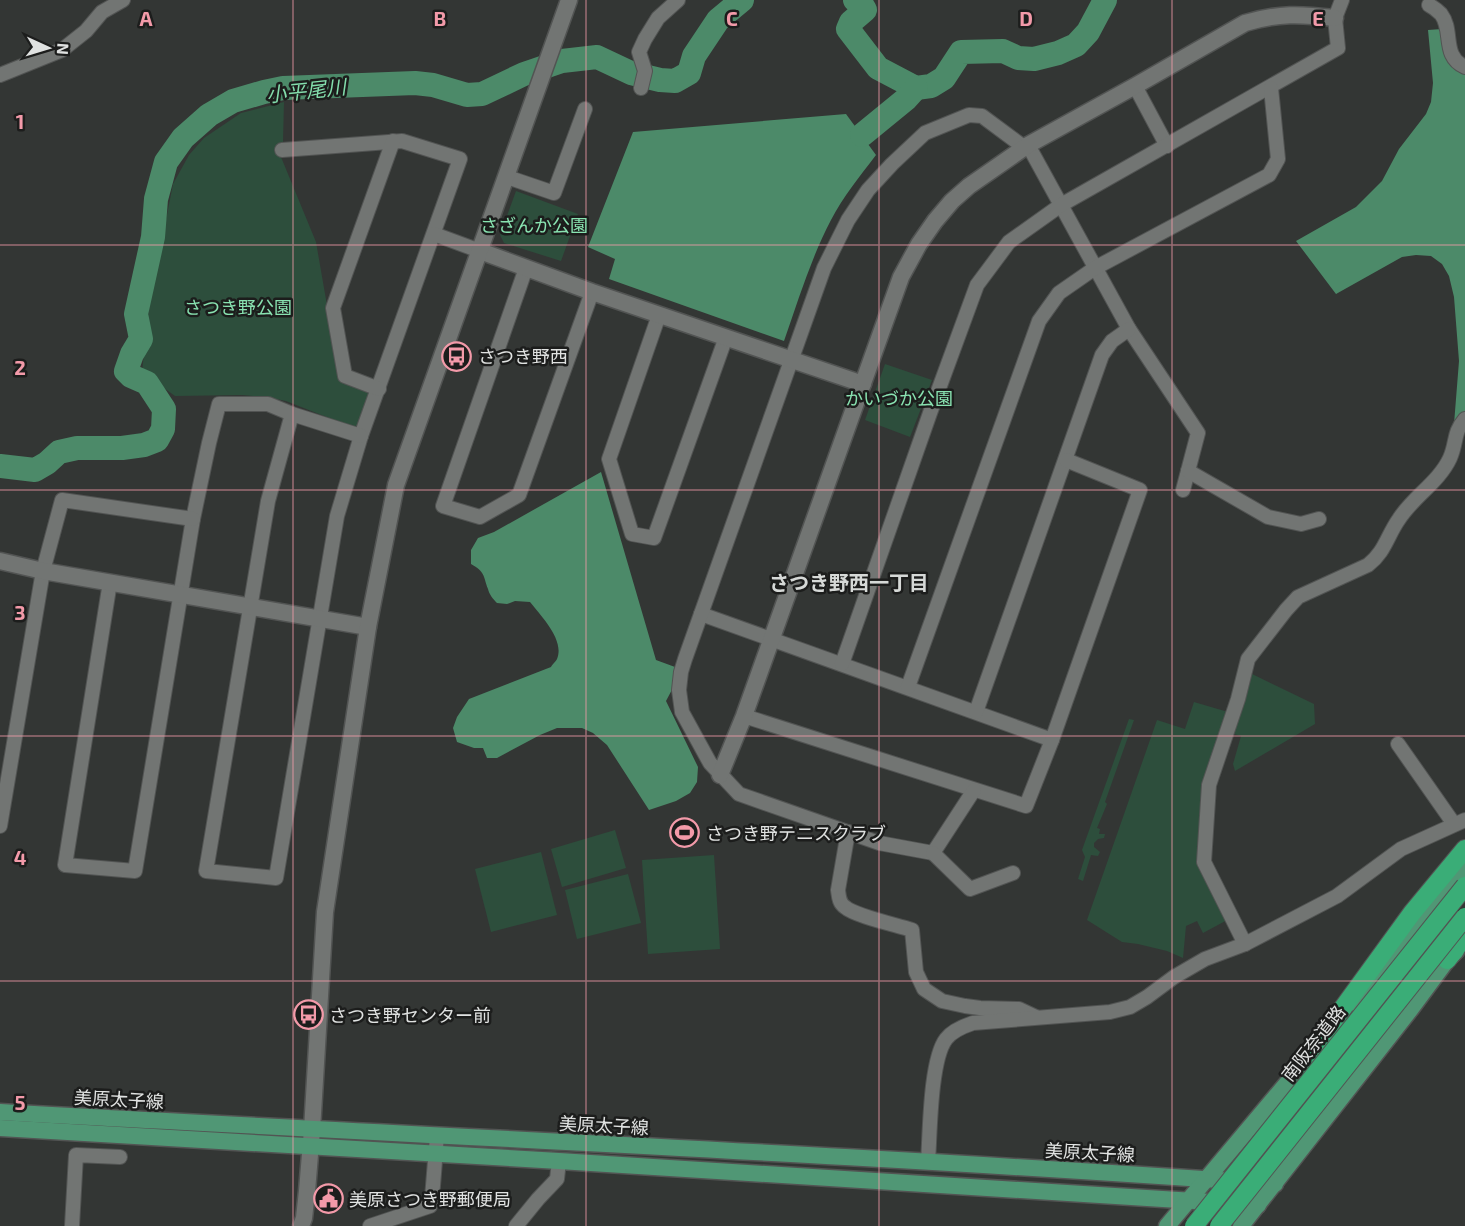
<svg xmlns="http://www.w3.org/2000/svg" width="1465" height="1226" viewBox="0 0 1465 1226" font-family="'Exo 2','Noto Sans JP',sans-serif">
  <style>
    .green { fill: #2d4e3c }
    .water { fill: #4c8a69 }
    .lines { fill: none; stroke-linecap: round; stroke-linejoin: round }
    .river { stroke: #4c8a69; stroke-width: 24 }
    .minor-casing { stroke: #525453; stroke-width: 16 }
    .tertiary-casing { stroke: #525453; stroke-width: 19 }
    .primary-casing { stroke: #525453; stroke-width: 19 }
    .motorway-casing { stroke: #525453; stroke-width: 20 }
    .minor { stroke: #727573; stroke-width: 14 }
    .tertiary { stroke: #727573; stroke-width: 16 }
    .primary { stroke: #509775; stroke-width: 16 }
    .motorway { stroke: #3aad77; stroke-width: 18 }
    .motorway-bridge-casing { stroke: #525453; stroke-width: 20; stroke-linecap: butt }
    .motorway-bridge { stroke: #3aad77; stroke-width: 18 }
    .grid { fill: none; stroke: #f39aa9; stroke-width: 1.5; stroke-opacity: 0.55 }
    .labels { text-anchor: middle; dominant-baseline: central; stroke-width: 5; stroke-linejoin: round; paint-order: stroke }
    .park-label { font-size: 18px; fill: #89e3b1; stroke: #1c1d1c }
    .poi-label { font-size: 18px; fill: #e0e2e1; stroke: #1c1d1c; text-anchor: start }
    .street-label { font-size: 18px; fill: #e0e2e1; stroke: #1c1d1c }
    .water-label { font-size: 20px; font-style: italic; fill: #83ddac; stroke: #1c1d1c }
    .neighbourhood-label { font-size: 20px; font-weight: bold; fill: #d6d9d7; stroke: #1c1d1c }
    .grid-label { font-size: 20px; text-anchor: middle; font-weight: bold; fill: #f39aa9; stroke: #1c1d1c; stroke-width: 5; stroke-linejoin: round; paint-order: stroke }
  </style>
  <rect width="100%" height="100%" fill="#333634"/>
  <!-- green -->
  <g class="green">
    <path d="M284,102l-1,40 -2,15 35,85 24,138 32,14 -15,35 -71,-28 -20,-4 -24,-2 -67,1 -33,-24 7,-65 24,-123 16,-29 15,-17 37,-25z"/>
    <path d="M516,191l62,23 -17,47 -57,-18 -4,-8z"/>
    <path d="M885,364l47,16 -22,57 -45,-17z"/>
    <path d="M1248,672l66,32 1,20 -80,47 -2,-7 8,-28 -11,-3z"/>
    <path d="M1194,702l34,10 -29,150 30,57 -26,14 -6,-12 -11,5 -3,32 -16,-7 -29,-7 -16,-2 -35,-22 70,-200 28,9z"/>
    <path d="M1129,719l5,1 -29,82 2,2 -10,24 3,1 -1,5h6l-1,4 -6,1 -4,4v4l6,5 -2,4 -7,-1 -8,26 -5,-2 7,-22 -3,-7z"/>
    <path d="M615,830l11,38 -64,19 -11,-38z"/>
    <path d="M541,852l16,63 -66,17 -16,-63z"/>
    <path d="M714,855l6,94 -72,5 -6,-94z"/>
    <path d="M628,874l13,49 -64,16 -12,-49z"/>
  </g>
  <!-- water -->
  <g class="water">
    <path d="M1442,29c4,20 2,35 23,44v338l-11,13 5,-63 -5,-64 -5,-21 -7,-12 -11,-8 -15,-1 -14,2 -66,37 -40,-53 60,-34 26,-26 17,-32 27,-35 5,-12 2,-19 -5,-53z"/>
    <path d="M846,114l30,41c-16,21 -33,42 -45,65 -20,38 -33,81 -47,121l-175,-62 6,-20 -27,-12 45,-115z"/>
    <path d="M601,472l55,188 19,7v17l-9,17 32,66 -1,15 -7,11 -14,8 -27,9 -42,-65 -14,-12 -11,-5h-25l-17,7 -43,23h-10l-4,-10h-9l-17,-6 -4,-14 4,-11 12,-18 82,-32c0,-1 6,-7 6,-8 8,-19 -16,-43 -27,-57l-15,-1 -8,3 -10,-1c-4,-4 -8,-9 -9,-14 -5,-14 -3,-17 -17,-25v-14l7,-12 16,-6z"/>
  </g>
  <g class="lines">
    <!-- river -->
    <g class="river">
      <path d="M855,0l6,3 4,7 -14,12 -3,7 30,39 38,20 15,-2 13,-8 17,-26 42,-1 15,7 16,1 24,-6 18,-8 12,-13 17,-32"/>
      <path d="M862,135l44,-36 10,-11"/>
      <path d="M0,466l35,4 12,-7 12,-11 18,-4h45l22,-3 13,-5 6,-11 1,-20 -17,-26 -16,-7 -5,-5 6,-17 9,-15 -5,-25 17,-77 3,-38 10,-37 17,-24 26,-23 24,-14 31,-9 19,-4 132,-5 18,2 34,10 15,-1 42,-20 38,-13 35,-4 34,16 29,7 15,1 14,-8 5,-17 24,-36 24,-20"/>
    </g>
    <defs>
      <g id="minor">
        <path d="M1429,5c4,2 9,6 12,9 13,17 0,42 24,53"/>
        <path d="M0,75l62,-25 24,-19 16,-19 21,-12"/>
        <path d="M1135,86l32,60"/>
        <path d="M641,88l4,-17 -6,-19 6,-13 13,-21 20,-18"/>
        <path d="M1028,145l101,184 69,104 -15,57"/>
        <path d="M282,150l120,-9 58,18 -99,277 -24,80 -61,362 -70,-7 62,-370 24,-87"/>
        <path d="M507,177l47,16 31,-84"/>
        <path d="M434,234l46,17"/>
        <path d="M526,268l-83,238 37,11 39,-22 73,-203"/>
        <path d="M659,315l-50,144 23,75 22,4 72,-201"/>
        <path d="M379,389l-34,-13 -12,-68 60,-167"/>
        <path d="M1188,471l80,46 33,7 18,-5"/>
        <path d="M110,582l-45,283 70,6 58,-352 16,-76 10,-39h49l24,10 69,22"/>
        <path d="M701,614l351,126"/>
        <path d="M842,664l88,-251 47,-128 32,-43 52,-37 277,-157 -3,-30 7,-18"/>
        <path d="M908,687l131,-366 20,-28 36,-25 174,-93 9,-16 -7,-71"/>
        <path d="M976,712l126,-357 10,-14 17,-12"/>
        <path d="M744,716l282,90 26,-66 88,-250 -74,-30"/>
        <path d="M1398,744l56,80"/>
        <path d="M974,790l-41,63 -54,-10 -140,-49 -29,-31 -28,-51 -3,-22 2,-18 4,-13 139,-391 24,-48 20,-30 24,-26 33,-31 44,-18 13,1 43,32"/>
        <path d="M0,826l43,-255 19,-71 131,19"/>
        <path d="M848,832l-10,58c1,7 1,13 7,17 10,9 52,18 67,23l4,42 8,17 18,12 23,5 15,2 39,1 17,8"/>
        <path d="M933,853l37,36 43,-16"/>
        <path d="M1245,944l-41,-82 5,-77 29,-86 10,-40 38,-49 12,-13 70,-32c17,-13 19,-29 31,-46 14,-22 40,-37 51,-61 7,-16 3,-25 15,-39"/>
        <path d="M928,1162c2,-28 2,-102 18,-123 6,-8 18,-13 27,-16l137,-11 20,-5 17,-10 27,-20 31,-18 40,-15 92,-48 64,-47 64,-29"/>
        <path d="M72,1226l4,-71 44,2"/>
        <path d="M370,1226l60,-20 2,-8 5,-62"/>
        <path d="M516,1226l22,-27 19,-20 2,-18"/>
      </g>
      <g id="tertiary">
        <path d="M480,251l112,41 271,92"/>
        <path d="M0,561l43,10 325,56"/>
        <path d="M720,775l24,-59 157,-439 18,-33 16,-23 17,-20 17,-15 59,-41 107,-59 110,-63c34,-10 55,-9 90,-5"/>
        <path d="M301,1226l3,-8 3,-27 5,-61 13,-218 43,-285 28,-142 173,-485"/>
      </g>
      <g id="primary">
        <path d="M1355,1003l39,-44 71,-90"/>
        <path d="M0,1112c425,24 850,42 1275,72"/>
        <path d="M0,1128l559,33 699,44"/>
        <path d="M1167,1226l142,-169"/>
        <path d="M1241,1226l169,-216 37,-50 9,-9"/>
      </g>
      <g id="motorway">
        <path d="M1447,960l18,-24"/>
        <path d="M1300,1067l112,-154 53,-64"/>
      </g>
    </defs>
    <!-- minor casing -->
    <use href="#minor" class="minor-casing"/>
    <!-- tertiary casing -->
    <use href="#tertiary" class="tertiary-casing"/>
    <!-- primary casing -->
    <use href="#primary" class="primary-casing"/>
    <!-- motorway casing -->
    <use href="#motorway" class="motorway-casing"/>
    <!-- minor -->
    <use href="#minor" class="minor"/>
    <!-- tertiary -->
    <use href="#tertiary" class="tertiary"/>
    <!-- primary -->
    <use href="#primary" class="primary"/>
    <!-- motorway -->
    <use href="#motorway" class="motorway"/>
    <defs>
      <g id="motorway-bridge">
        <path d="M1194,1226l271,-340"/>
        <path d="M1219,1226l246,-309"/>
      </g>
    </defs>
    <!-- motorway-bridge casing -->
    <use href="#motorway-bridge" class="motorway-bridge-casing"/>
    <!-- motorway-bridge -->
    <use href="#motorway-bridge" class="motorway-bridge"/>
  </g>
  <!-- grid -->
  <path class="grid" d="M293,0v1226M586,0v1226M879,0v1226M1172,0v1226M0,245h1465M0,490h1465M0,736h1465M0,981h1465"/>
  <!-- icons -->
  <defs>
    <symbol id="bus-ring" viewBox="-11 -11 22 22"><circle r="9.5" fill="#1c1d1c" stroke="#f39aa9" stroke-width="1.5"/><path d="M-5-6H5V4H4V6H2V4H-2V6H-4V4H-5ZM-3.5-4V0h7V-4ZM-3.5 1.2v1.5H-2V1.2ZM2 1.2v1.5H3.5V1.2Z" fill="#f39aa9"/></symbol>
    <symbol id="stadium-ring" viewBox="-11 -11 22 22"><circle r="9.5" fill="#1c1d1c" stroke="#f39aa9" stroke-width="1.5"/><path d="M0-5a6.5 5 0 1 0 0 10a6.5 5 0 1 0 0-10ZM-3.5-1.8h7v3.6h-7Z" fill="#f39aa9"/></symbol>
    <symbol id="civic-ring" viewBox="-11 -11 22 22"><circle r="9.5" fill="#1c1d1c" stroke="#f39aa9" stroke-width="1.5"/><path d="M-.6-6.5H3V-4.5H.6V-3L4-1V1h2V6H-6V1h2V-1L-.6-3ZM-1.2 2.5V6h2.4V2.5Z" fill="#f39aa9"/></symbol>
  </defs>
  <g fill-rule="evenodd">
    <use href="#bus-ring" x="440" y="340" width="33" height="33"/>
    <use href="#stadium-ring" x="668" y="816" width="33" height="33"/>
    <use href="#bus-ring" x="292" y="998" width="33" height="33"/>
    <use href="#civic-ring" x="312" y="1182" width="33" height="33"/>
  </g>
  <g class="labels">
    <!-- park labels -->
    <g class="park-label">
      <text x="534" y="225">さざんか公園</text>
      <text x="238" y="307">さつき野公園</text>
      <text x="899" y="398">かいづか公園</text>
    </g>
    <!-- poi labels -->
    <g class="poi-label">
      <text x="478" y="356">さつき野西</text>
      <text x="706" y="833">さつき野テニスクラブ</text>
      <text x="329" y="1015">さつき野センター前</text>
      <text x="349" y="1199">美原さつき野郵便局</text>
    </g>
    <!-- street labels -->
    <g class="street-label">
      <text transform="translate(1313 1043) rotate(-52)">南阪奈道路</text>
      <text transform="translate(119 1099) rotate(3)">美原太子線</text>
      <text transform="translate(604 1125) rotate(3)">美原太子線</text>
      <text transform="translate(1090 1152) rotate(3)">美原太子線</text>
    </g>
    <!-- water labels -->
    <g class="water-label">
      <text transform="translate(306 90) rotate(-6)">小平尾川</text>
    </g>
    <!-- neighbourhood labels -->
    <g class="neighbourhood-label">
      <text x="849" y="582">さつき野西一丁目</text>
    </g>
  </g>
  <g class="grid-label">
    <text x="146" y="26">A</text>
    <text x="440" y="26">B</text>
    <text x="732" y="26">C</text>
    <text x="1026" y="26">D</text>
    <text x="1318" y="26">E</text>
    <text x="20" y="129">1</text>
    <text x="20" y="375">2</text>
    <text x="20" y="620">3</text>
    <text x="20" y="865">4</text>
    <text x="20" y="1110">5</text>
  </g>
  <!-- north arrow -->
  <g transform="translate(48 48) rotate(94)" stroke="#1c1d1c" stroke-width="4.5" paint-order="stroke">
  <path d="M0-4.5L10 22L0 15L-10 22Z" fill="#e0e2e1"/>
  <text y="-9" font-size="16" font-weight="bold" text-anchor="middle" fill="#e0e2e1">N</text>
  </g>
</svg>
